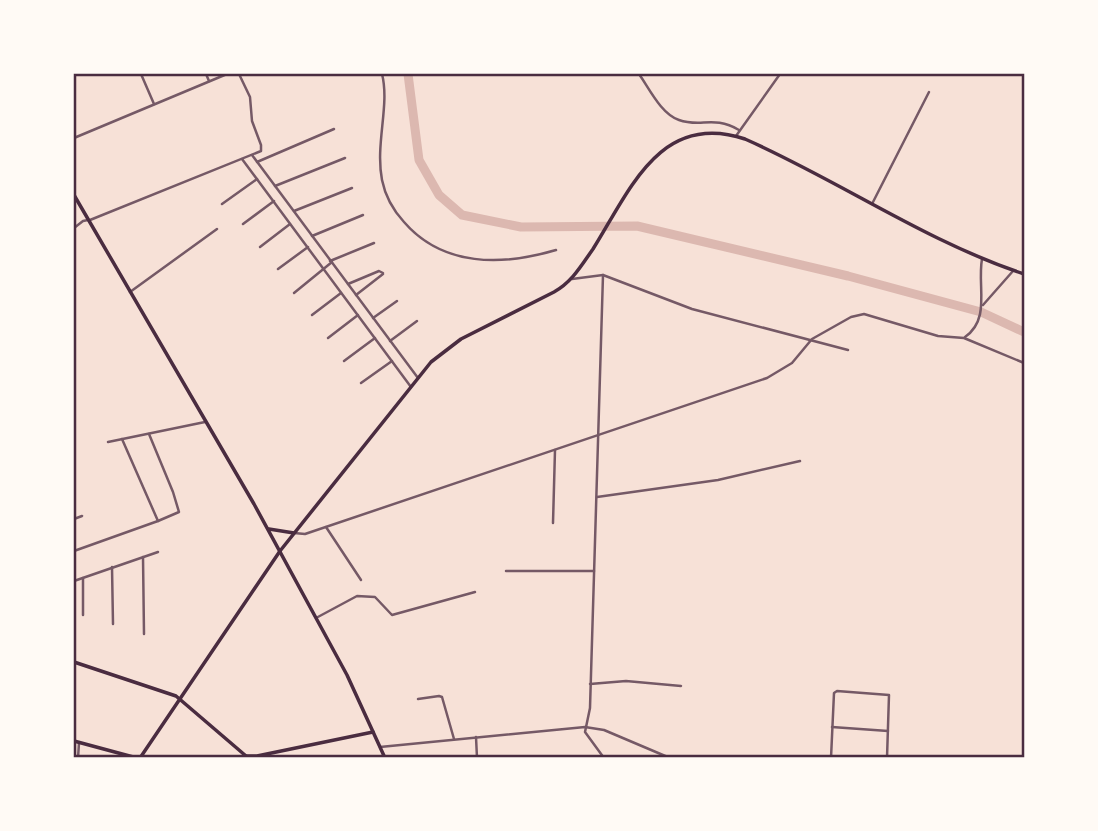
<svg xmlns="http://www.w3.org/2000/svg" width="1098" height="831" viewBox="0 0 1098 831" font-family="'Work Sans',sans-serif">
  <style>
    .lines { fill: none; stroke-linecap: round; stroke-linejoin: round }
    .river { stroke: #dcb8b0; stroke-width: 9 }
    .minor { stroke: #755966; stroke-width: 2.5 }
    .tertiary { stroke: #755966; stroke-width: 2.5 }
    .secondary { stroke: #4a2c40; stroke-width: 3.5 }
    .primary { stroke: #4a2c40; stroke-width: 3.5 }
    .neatline { fill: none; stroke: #4a2c40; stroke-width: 2.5 }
  </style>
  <rect width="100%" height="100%" fill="#f7e1d7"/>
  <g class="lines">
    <!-- river -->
    <path class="river" d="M408,74l11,86 20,35 23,20 59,12 116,-1 211,50 133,36 43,20"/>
    <!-- minor -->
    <g class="minor">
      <path d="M141,74l13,30"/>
      <path d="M206,74l3,7"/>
      <path d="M382,74c8,31 -7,70 0,106 3,15 11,30 22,42 39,45 98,44 152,28"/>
      <path d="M639,74c10,14 22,40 40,46 22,8 34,-5 60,10"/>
      <path d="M736,136l44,-62"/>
      <path d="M74,138l153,-64"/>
      <path d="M252,155l166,223"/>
      <path d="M242,159l169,228"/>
      <path d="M257,162l77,-33"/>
      <path d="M275,186l70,-28"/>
      <path d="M222,204l35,-25"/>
      <path d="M872,204l57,-112"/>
      <path d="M294,211l58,-23"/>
      <path d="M90,220l171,-69v-6l-9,-24 -2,-24 -11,-23"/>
      <path d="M243,224l31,-23"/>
      <path d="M312,236l51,-21"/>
      <path d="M260,247l30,-23"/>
      <path d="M330,261l44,-18"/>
      <path d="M278,269l30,-22"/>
      <path d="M603,275l-13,433 -5,24 19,26"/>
      <path d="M572,279l31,-4 89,34 156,41"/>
      <path d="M348,284l31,-13 4,2"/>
      <path d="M130,292l87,-63"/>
      <path d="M294,293l38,-31"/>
      <path d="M356,295l27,-21"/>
      <path d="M983,305l30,-34"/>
      <path d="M312,315l29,-22"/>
      <path d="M373,318l24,-17"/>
      <path d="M965,337c26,-18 12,-51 17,-78"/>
      <path d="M328,338l30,-23"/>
      <path d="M390,341l27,-20"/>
      <path d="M344,361l31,-23"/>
      <path d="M361,383l31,-22"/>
      <path d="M122,439l36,82"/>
      <path d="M108,442l97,-20"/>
      <path d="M597,497l121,-17 82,-19"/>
      <path d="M74,519l8,-3"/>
      <path d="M553,523l2,-73"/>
      <path d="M326,527l35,53"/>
      <path d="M294,533l11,1 462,-156 25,-15 20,-24 39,-22 13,-3 74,22 26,2 60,25"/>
      <path d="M74,551l84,-30 21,-9 -6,-20 -24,-58"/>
      <path d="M143,557l1,77"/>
      <path d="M112,567l1,57"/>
      <path d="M506,571h88"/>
      <path d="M83,578v37"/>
      <path d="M74,581l84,-29"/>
      <path d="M316,618l41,-22 18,1 17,18 83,-23"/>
      <path d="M590,684l36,-3 55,5"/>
      <path d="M418,699l21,-3 3,1 12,42"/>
      <path d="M832,727l56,4"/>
      <path d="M476,737l1,21"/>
      <path d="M380,747l205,-20 19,3 66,28"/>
      <path d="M78,758l1,-15"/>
      <path d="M831,758l3,-65 3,-2 52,4 -2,63"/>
    </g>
    <!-- tertiary -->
    <path class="tertiary" d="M74,228l9,-7 5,-1"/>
    <!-- secondary -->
    <g class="secondary">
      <path d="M74,662l102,34 70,60"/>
      <path d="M74,741l63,17"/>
      <path d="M246,756h11l116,-24"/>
      <path d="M140,758l140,-207"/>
    </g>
    <!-- primary -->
    <g class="primary">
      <path d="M74,195l180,309 93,171 38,83"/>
      <path d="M269,529l25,4"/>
      <path d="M280,551l151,-189 30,-23 93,-47c18,-10 27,-26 39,-43 37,-59 67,-138 152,-110 95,42 180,102 279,135"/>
    </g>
  </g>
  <!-- border -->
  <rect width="1098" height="831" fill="none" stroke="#fffaf5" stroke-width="150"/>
  <rect x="75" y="75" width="948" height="681" class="neatline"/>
</svg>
